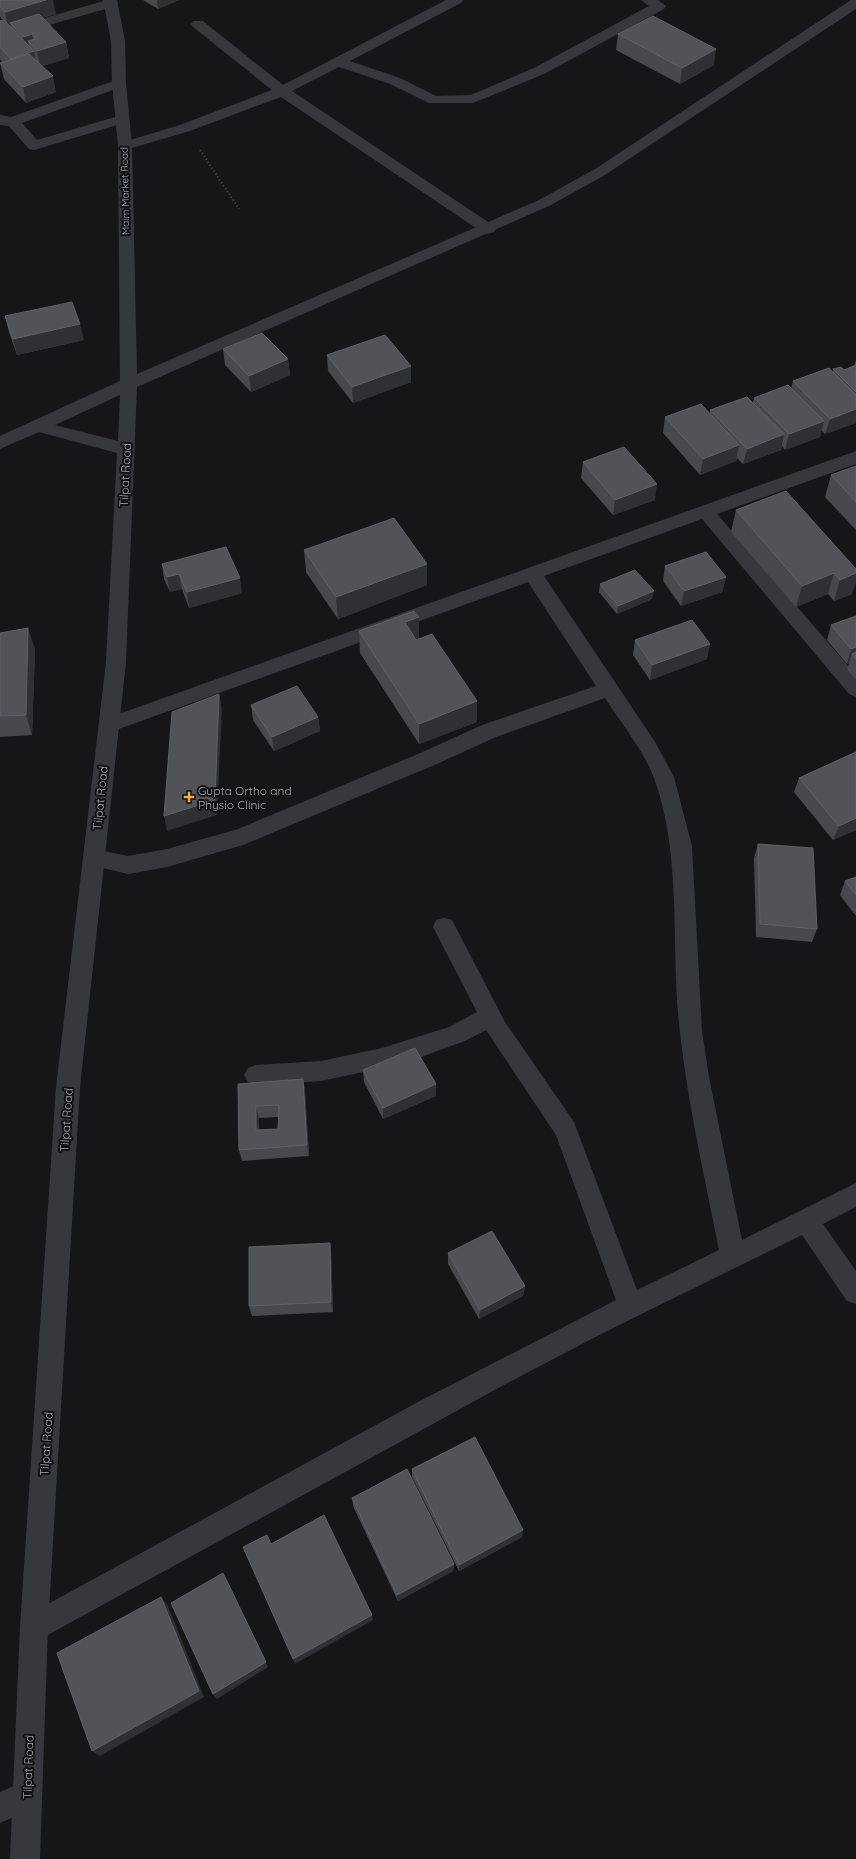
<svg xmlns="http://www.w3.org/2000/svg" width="856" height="1859" viewBox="0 0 856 1859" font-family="Quicksand,sans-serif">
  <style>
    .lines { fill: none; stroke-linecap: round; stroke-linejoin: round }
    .path { stroke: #3d3f44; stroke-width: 2; stroke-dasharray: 1.5 2; stroke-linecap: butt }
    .minor { fill: #37383d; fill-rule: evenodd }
    .tertiary { fill: #37383d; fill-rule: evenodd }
    .wall { fill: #47494d; fill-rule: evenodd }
    .shaded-wall { fill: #2f3033 }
    .building { fill: #525359; stroke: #5f6168; fill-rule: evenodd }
    .poi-dot { fill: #f2b134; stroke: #111113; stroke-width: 1.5 }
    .labels { text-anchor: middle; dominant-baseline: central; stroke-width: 4; stroke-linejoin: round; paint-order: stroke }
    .far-street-label { font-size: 10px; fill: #a8adb8; stroke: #111113 }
    .street-label { font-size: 12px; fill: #a8adb8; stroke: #111113 }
    .poi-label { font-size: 12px; fill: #a8adb8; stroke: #111113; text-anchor: start }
  </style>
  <rect width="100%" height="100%" fill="#161618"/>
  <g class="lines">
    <!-- path -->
    <path class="path" d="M200,150l39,59"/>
    <!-- minor -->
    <g class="minor">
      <path d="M107,0h9l2,3 -2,3 -116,33v-8z"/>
      <path d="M446,0h17l-2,3 -111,58 50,17 36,18 35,-1 63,-27 115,-62 -8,-6h17l8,6 -2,3 -120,65 -71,29h-44l-39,-19 -51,-17 -47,24 202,135 2,3 -2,3 -6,2 -6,-2 -201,-135 -91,34 -65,19 -5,-1 -2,-3 2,-3 60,-18 92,-35 -79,-63 -2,-3 2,-3h10l80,64z"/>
      <path d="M119,79l5,1 2,3 -2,3 -102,37 15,17 85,-25 5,1 2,3 -2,3 -93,28 -5,-1 -20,-23 -9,-1v-10l11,2z"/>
      <path d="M856,451v13l-139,50 139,161v22l-7,-3 -147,-175 -158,57 111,166 19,35 18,69 10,185 7,46 33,163 114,-57v24l-33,17 33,47v33l-9,-3 -45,-66 -197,97 -103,54 -458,251 -10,4 -10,-4 -4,-10 4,-10 394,-215 198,-102 -60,-165 -70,-105 -21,11 -44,16 -39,11 -61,13 -65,4 -8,-3 -4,-7 4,-7 8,-3 65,-4 61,-13 67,-21 28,-15 -44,-85 3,-7 8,-2 8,2 53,102 69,100 63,168 82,-40c-14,-72 -31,-144 -39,-217 -10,-82 3,-176 -26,-255 -10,-27 -33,-55 -49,-80l-109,39 -57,26 -196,82 -76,22 -39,7 -42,-10 -3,-6 3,-6 8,-3 34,7 39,-7 71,-20 187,-78 57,-26 114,-39 -68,-104 -412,148 -7,3 -7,-3 -3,-5 3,-5z"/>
      <path d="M27,1780l11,4 4,11 -4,11 -38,17v-31z"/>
    </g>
    <!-- tertiary -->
    <path class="tertiary" d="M103,0h14l8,41 1,42 6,63 5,228 402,-174 56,-31 256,-169h5v9l-251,166 -56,31 -412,181 -11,275 -46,425 -32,540 -8,232h-30l10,-232 36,-540 50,-425 11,-209 -78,-21 -39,17v-13l120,-55 -2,-235 -6,-63 -1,-42zM120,395l-2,46 -63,-16z"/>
  </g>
  <!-- wall -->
  <g class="wall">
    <path d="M0,0l56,14 -14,4 24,24 3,16 -27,8 14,26 -30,11 -22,-24 -4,-16h3l-3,-4v-38l3,-1 -3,-3z"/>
    <path d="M143,0h36l-21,9z"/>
    <path d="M618,34l96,31 -34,19 -64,-34z"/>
    <path d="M5,316l79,24 -67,15 -8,-23z"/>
    <path d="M223,349l65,10 2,16 -39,17 -26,-27z"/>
    <path d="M327,355l84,27 -58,21 -25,-32z"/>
    <path d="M856,361v62l-31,11 -4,-4 -1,7 -35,13 -3,-4 -1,4 -38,14 -6,-6 -1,3 -36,14 -37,-42 2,-16 45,-3v-4l43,-8 1,-4 37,-9 2,-8 40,-9v-3l11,1 10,-4 1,-4z"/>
    <path d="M583,462l72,38 -42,15 -32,-37z"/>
    <path d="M856,466v64l-31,-33 6,-22z"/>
    <path d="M786,491l66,103 -18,7 -6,-7 -32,13 -65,-75 5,-22z"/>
    <path d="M304,550l123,14v21l-89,34 -32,-47z"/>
    <path d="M162,564l80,29 -53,15 -7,-19 -12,3 -6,-13z"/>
    <path d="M665,566l61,11 -4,15 -41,14 -18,-25z"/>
    <path d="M600,584l52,15 -35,15 -18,-22z"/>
    <path d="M856,616v64l-9,-11 2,-6 -2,1 -20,-24 4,-15z"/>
    <path d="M419,617v22l58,83 -58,22 -59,-91 -1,-22z"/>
    <path d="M0,633l35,16 -3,86 -32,2z"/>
    <path d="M635,640l72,19 -57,21 -17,-25z"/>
    <path d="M251,705l67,12 2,14 -46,20 -21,-31z"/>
    <path d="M856,752v78l-23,10 -39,-48 5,-14z"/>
    <path d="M758,844l59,85 -5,13 -56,-5 -2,-79z"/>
    <path d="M856,877v39l-16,-21 5,-14z"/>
    <path d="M363,1070l73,26 -53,23 -19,-37z"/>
    <path d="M303,1079l2,12 4,65 -67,5 -3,-11 -1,-66zM279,1117l-1,12 -19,1v-12z"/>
    <path d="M330,1243l1,10 2,59 -81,4 -3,-10z"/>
    <path d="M448,1253l77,33 -2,10 -44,23 -31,-55z"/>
    <path d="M412,1469l110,68 -63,34 -47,-94z"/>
    <path d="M352,1498l102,66 -1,7 -55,30 -45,-95z"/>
  </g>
  <!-- shaded-wall -->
  <g class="shaded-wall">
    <path d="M46,0h7l3,14 -43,12 -3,-3 1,4h-3l-3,-15z"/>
    <path d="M157,0h22l-21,9z"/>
    <path d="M32,34l3,15 -7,-8 2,10 -3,1 -4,-15z"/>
    <path d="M66,42l3,16 -29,9 -3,-16z"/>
    <path d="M716,49l-2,16 -34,19 2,-16z"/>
    <path d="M34,51l3,16 -23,8 -3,-16z"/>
    <path d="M53,76l3,16 -30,11 -3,-16z"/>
    <path d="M80,324l4,16 -67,15 -4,-16z"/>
    <path d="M288,359l2,16 -39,17 -2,-16z"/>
    <path d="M411,366v16l-58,21 -1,-16z"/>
    <path d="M856,409v14l-31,11 5,-15z"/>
    <path d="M824,421l-4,16 -35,13 4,-16z"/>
    <path d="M784,434l-3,16 -38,14 4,-15z"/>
    <path d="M739,445l-3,16 -36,14 3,-16z"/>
    <path d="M657,484l-2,16 -42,15 2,-15z"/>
    <path d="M427,564v21l-89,34 -2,-22z"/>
    <path d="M834,573l-6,21 -32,13 6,-21z"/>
    <path d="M856,573v9l-4,12 -18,7 6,-21z"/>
    <path d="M179,574l3,15 -12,3 -3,-15z"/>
    <path d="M726,577l-4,15 -41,14 3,-15z"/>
    <path d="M240,578l2,15 -53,15 -2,-16z"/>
    <path d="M654,591l-2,8 -35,15 1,-8z"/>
    <path d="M419,617v22l-14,5v-22z"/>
    <path d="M28,628l7,21 -3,86 -6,-20z"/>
    <path d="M710,644l-3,15 -57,21 2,-15z"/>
    <path d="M856,647v12l-4,-5 -3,9 -2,1 4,-15z"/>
    <path d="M219,694l3,15 -5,106 -50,16 -3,-15z"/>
    <path d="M477,701v21l-58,22v-20z"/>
    <path d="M318,717l2,14 -46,20 -2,-14z"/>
    <path d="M856,818v12l-23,10 6,-14z"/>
    <path d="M303,1079l2,12 4,65 -2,-11z"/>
    <path d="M436,1084v12l-53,23v-11z"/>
    <path d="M256,1106l3,12 -1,23 -2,-11z"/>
    <path d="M330,1243l1,10 2,59 -2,-10z"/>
    <path d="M525,1286l-2,10 -44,23 1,-9z"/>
    <path d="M523,1530l-1,7 -63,34v-6z"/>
    <path d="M454,1564l-1,7 -55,30 -1,-6z"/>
    <path d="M226,1579l42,88 -51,32 -4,-5z"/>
    <path d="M161,1597l7,9 36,91 -104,59 -8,-5z"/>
    <path d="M372,1615l1,5 -78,44 -2,-5z"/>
  </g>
  <!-- building -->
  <g class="building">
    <path d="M0,0h46l-41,12 -5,-6z"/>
    <path d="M39,14l27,28 -29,9 -9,-10 8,-2 -4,-5 -9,3 -13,-14z"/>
    <path d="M653,16l63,33 -34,19 -64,-34z"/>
    <path d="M4,20l30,31 -23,8 -11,-12v-26z"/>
    <path d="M29,54l24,22 -30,11 -23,-24z"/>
    <path d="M72,302l8,22 -67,15 -8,-23z"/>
    <path d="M262,333l26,26 -39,17 -26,-27z"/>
    <path d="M385,335l26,31 -59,21 -25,-32z"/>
    <path d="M856,365v27l-23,-23 8,-2 3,3z"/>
    <path d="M829,368l27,27v14l-26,10 -37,-38z"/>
    <path d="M788,385l36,36 -35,13 -35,-36z"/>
    <path d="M747,397l37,37 -37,15 -37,-39z"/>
    <path d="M701,404l38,41 -36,14 -38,-42z"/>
    <path d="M624,447l33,37 -42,16 -32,-38z"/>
    <path d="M856,466v36l-25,-27z"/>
    <path d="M786,491l70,78v4l-16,7 -6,-7 -32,13 -66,-76z"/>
    <path d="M394,518l33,46 -91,33 -32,-47z"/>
    <path d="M226,547l14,31 -53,14 -8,-18 -12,3 -5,-13z"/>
    <path d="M706,552l20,25 -42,14 -19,-25z"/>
    <path d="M635,570l19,21 -36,15 -18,-22z"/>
    <path d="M414,611l5,6 -14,5 11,18 16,-6 45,67 -58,23 -60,-93z"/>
    <path d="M856,616v31l-5,2 -20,-24z"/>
    <path d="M692,620l18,24 -58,21 -17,-25z"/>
    <path d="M28,628l-2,87 -26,1v-83z"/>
    <path d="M856,652v7l-4,-5z"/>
    <path d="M297,686l21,31 -46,20 -21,-32z"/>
    <path d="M219,694l-4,106 -51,16 8,-104z"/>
    <path d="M856,752v66l-17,8 -40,-48z"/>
    <path d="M758,844l55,4 4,81 -57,-5z"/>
    <path d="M856,877v18l-11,-14z"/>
    <path d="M415,1048l21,36 -53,24 -20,-38z"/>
    <path d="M303,1079l4,66 -68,5 -1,-66zM279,1105l-1,24 -22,1v-24z"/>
    <path d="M492,1231l33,55 -45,24 -32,-57z"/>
    <path d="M330,1243l1,59 -82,4v-59z"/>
    <path d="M475,1437l48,93 -64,35 -47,-96z"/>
    <path d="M407,1469l47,95 -57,31 -45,-97z"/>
    <path d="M324,1515l48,100 -79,44 -50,-112 24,-12 4,9z"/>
    <path d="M223,1573l43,89 -53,32 -42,-91z"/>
    <path d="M161,1597l38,94 -107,60 -35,-98z"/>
  </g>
  <!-- markers -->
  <path class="poi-dot" d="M187 791h4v4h4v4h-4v4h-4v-4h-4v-4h4z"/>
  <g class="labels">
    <!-- far-street labels -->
    <g class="far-street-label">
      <text transform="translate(125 191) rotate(-91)">Maim Market Road</text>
    </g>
    <!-- street labels -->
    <g class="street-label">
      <text transform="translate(125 475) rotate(-87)">Tilpat Road</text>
      <text transform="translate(100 798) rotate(-84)">Tilpat Road</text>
      <text transform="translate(66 1120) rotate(-86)">Tilpat Road</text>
      <text transform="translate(46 1444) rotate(-86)">Tilpat Road</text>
      <text transform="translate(28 1767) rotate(-88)">Tilpat Road</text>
    </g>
    <!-- poi labels -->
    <g class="poi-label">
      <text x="198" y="790">Gupta Ortho and<tspan x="198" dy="14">Physio Clinic</tspan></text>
    </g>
  </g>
</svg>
